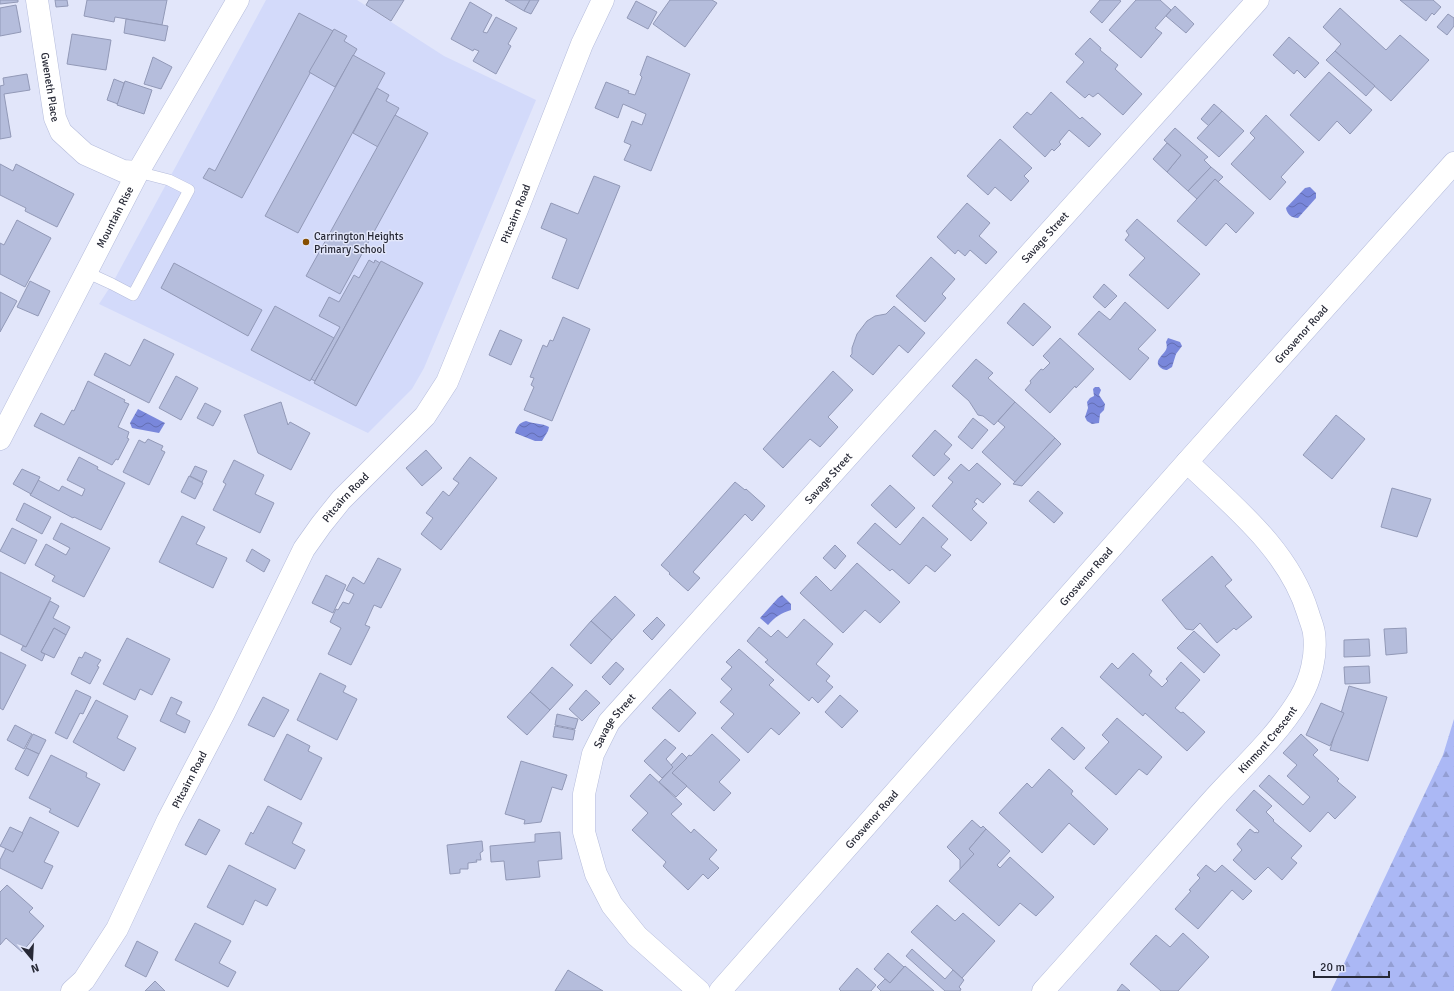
<svg xmlns="http://www.w3.org/2000/svg" width="1454" height="991" viewBox="0 0 1454 991" font-family="Signika,sans-serif">
  <style>
    .built { fill: #d3dafa }
    .forest { fill: url(#forest-firs) }
    .water { fill: url(#water-waves) }
    .building { fill: #b5bddc; stroke: #9299b7 }
    .lines { fill: none; stroke-linecap: round; stroke-linejoin: round }
    .service-casing { stroke: #b5bcdb; stroke-width: 12 }
    .minor-casing { stroke: #b5bcdb; stroke-width: 23 }
    .service { stroke: #fff; stroke-width: 11 }
    .minor { stroke: #fff; stroke-width: 22 }
    .poi-dot { fill: #864e00; stroke: #e2e6fa; stroke-width: 1.5 }
    .labels { text-anchor: middle; dominant-baseline: central; stroke-width: 3; stroke-linejoin: round; paint-order: stroke }
    .street-label { font-size: 11px; fill: #272936; stroke: #e2e6fa }
    .poi-label { font-size: 11px; fill: #272936; stroke: #e2e6fa; text-anchor: start }
  </style>
  <defs>
    <pattern id="forest-firs" width="22" height="20" patternUnits="userSpaceOnUse"><rect width="22" height="20" fill="#abb8f5"/><path d="M5 1l3.5 6h-7zM16 11l3.5 6h-7z" fill="#939ed3"/></pattern>
    <pattern id="water-waves" width="16" height="10" patternUnits="userSpaceOnUse"><rect width="16" height="10" fill="#7987db"/><path d="M0 5q4-4 8 0t8 0" fill="none" stroke="#636eb2"/></pattern>
  </defs>
  <rect width="100%" height="100%" fill="#e2e6fa"/>
  <!-- built -->
  <path class="built" d="M266,0h91l87,56 92,44 -112,268 -12,21 -44,44 -269,-129 13,-20z"/>
  <!-- forest -->
  <path class="forest" d="M1454,719v272h-123l112,-236z"/>
  <!-- water -->
  <g class="water">
    <path d="M1310,187l6,6v5l-18,20c-7,0 -11,-4 -12,-10l19,-20z"/>
    <path d="M1168,338l12,4 2,4 -6,8 -4,13 -5,3c-5,0 -12,-5 -8,-11 4,-7 10,-8 7,-17z"/>
    <path d="M1095,387h4l2,3 -2,5 6,9 -1,6 -4,4 -1,9 -7,1 -5,-3 -2,-4 3,-9 -1,-6 3,-4 4,-2 -1,-7z"/>
    <path d="M138,409l27,14 -6,10 -27,-5 -2,-5z"/>
    <path d="M526,421c8,3 16,2 23,6l-1,4 -6,10h-7l-20,-8c2,-7 4,-10 11,-12z"/>
    <path d="M782,595l9,9v6c-10,3 -16,7 -23,15l-8,-7 18,-20z"/>
  </g>
  <!-- building -->
  <g class="building">
    <path d="M0,0h18v2l-18,2z"/>
    <path d="M55,0h12l1,6 -12,1z"/>
    <path d="M87,0h80l-5,25 -47,-8 -1,5 -30,-6z"/>
    <path d="M369,0h35l-13,21 -25,-16z"/>
    <path d="M505,0h25l-6,11z"/>
    <path d="M530,0h9l-8,14 -7,-3z"/>
    <path d="M670,0h42l5,3 -32,44 -32,-23z"/>
    <path d="M1100,0h19l2,1 -19,22 -12,-11z"/>
    <path d="M1136,0h24l11,10 -16,18 7,5 -21,25 -32,-28z"/>
    <path d="M1400,0h33l8,7 -7,8 -2,-2 -6,8z"/>
    <path d="M636,1l21,11 -9,17 -21,-11z"/>
    <path d="M470,2l22,13 -9,17 4,1 9,-16 21,11 -9,16 3,2 -15,28 -23,-13 6,-10 -5,-2 -1,2 -22,-12z"/>
    <path d="M16,5l5,27 -21,4v-28z"/>
    <path d="M1175,6l19,18 -8,9 -20,-17z"/>
    <path d="M1340,8l46,42 14,-15 29,25 -38,41 -56,-50 6,-7 -18,-17z"/>
    <path d="M299,13l34,18 -91,167 -39,-20 6,-10 6,3z"/>
    <path d="M1448,14l6,4v8l-7,9 -10,-8z"/>
    <path d="M126,19l42,7 -3,15 -41,-8z"/>
    <path d="M334,29l13,7 -3,5 13,8 -22,38 -26,-15z"/>
    <path d="M72,34l39,6 -5,30 -39,-6z"/>
    <path d="M1289,37l30,26 -14,15 -8,-8 -3,4 -21,-19z"/>
    <path d="M1090,38l11,10 -1,2 18,15 -3,4 27,25 -19,21 -25,-22 -5,4 -4,-3 -4,4 -19,-16 18,-20 -9,-8z"/>
    <path d="M1335,51l40,35 -9,10 -40,-36z"/>
    <path d="M353,55l32,18 -87,160 -33,-17z"/>
    <path d="M647,56l43,18 -39,97 -27,-11 7,-15 -7,-3 8,-21 10,4 4,-11 -23,-10 -5,14 -23,-10 11,-26 23,9 -1,2 7,2 7,-18 -2,-2z"/>
    <path d="M153,57l19,10 -11,22 -17,-5z"/>
    <path d="M1329,72l43,38 -22,24 -13,-13 -18,20 -29,-26z"/>
    <path d="M27,74l3,16 -26,4 7,43 -11,2v-53l4,-1 -1,-7z"/>
    <path d="M114,79l10,4 -6,21 -11,-4z"/>
    <path d="M125,81l27,9 -8,24 -27,-9z"/>
    <path d="M377,88l12,7 -3,6 13,7 -21,39 -25,-14z"/>
    <path d="M1051,92l29,27 2,-2 19,17 -12,13 -20,-17 -10,12 2,2 -7,7 -2,-2 -7,8 -32,-30 14,-15 4,3z"/>
    <path d="M1214,104l8,7 -13,15 -8,-7z"/>
    <path d="M1222,111l22,20 -25,26 -22,-19z"/>
    <path d="M395,115l33,18 -88,161 -34,-18z"/>
    <path d="M1266,115l38,37 -23,25 5,5 -16,18 -39,-36 24,-26 -5,-5z"/>
    <path d="M1175,128l33,29 -4,3 7,7 -23,24 -21,-19 14,-17 -17,-15z"/>
    <path d="M1000,139l32,29 -8,8 5,5 -18,20 -16,-14 -7,8 -21,-19z"/>
    <path d="M1167,143l14,12 -14,17 -14,-13z"/>
    <path d="M0,164l13,7 3,-7 58,30 -17,33 -32,-16 1,-3 -26,-13z"/>
    <path d="M1211,167l12,10 -5,5 -3,-3 -18,20 -9,-8z"/>
    <path d="M594,176l26,10 -42,103 -26,-11 15,-39 -26,-11 10,-25 27,11z"/>
    <path d="M1215,179l39,34 -18,20 -10,-10 -20,23 -29,-25z"/>
    <path d="M967,203l23,20 -11,13 18,16 -11,12 -16,-14 -5,6 -7,-6 -3,4 -18,-17z"/>
    <path d="M1137,219l63,55 -32,35 -39,-34 16,-17 -20,-18 4,-5 -3,-4z"/>
    <path d="M17,220l34,18 -26,49 -25,-13v-31l4,2z"/>
    <path d="M931,257l24,22 -13,15 4,4 -21,24 -29,-26z"/>
    <path d="M369,260l5,3 1,-3 5,3 -65,118 -4,-2 29,-52 -21,-11 10,-19 10,5 15,-27 5,3z"/>
    <path d="M381,261l42,22 -67,123 -42,-23z"/>
    <path d="M174,263l88,47 -14,26 -87,-48z"/>
    <path d="M30,281l20,10 -12,25 -21,-9z"/>
    <path d="M1104,284l13,12 -12,12 -12,-11z"/>
    <path d="M0,292l17,9 -17,31z"/>
    <path d="M1125,302l31,28 -18,19 11,9 -19,22 -52,-46 21,-23 11,9z"/>
    <path d="M1024,303l27,24 -18,19 -26,-23z"/>
    <path d="M275,306l59,32 -24,43 -59,-31z"/>
    <path d="M894,306l31,27 -17,20 -9,-8 -26,30 -23,-19 2,-2v-6l5,-14 10,-13 8,-5 11,-2z"/>
    <path d="M563,317l27,12 -38,92 -28,-11 10,-23 -3,-2 3,-7 -4,-1 13,-32 4,2 3,-7 3,1z"/>
    <path d="M500,330l22,10 -11,25 -22,-10z"/>
    <path d="M1060,338l34,31 -18,19 -1,-2 -25,27 -25,-23 6,-7 -1,-2 11,-12 2,1 7,-7 -7,-7z"/>
    <path d="M144,339l30,15 -25,49 -55,-28 11,-22 25,13z"/>
    <path d="M976,359l17,14 -5,5 27,24 -21,23 -11,-9 -5,-1 -9,-14 -17,-15z"/>
    <path d="M833,371l20,19 -25,27 10,10 -18,20 -10,-8 -27,29 -20,-19z"/>
    <path d="M176,376l22,12 -17,32 -22,-12z"/>
    <path d="M88,381l37,19 -1,2 5,2 -11,23 11,5 -2,6 2,1 -11,21 -2,-1 -4,6 -78,-39 7,-13 23,12 8,-15 2,1z"/>
    <path d="M281,402l7,23 2,-3 20,11 -19,37 -33,-17 -14,-38z"/>
    <path d="M1015,402l40,36 -40,44 -33,-30 23,-25 -7,-6z"/>
    <path d="M205,403l16,8 -8,15 -16,-8z"/>
    <path d="M1336,415l29,24 -33,40 -29,-24z"/>
    <path d="M973,418l15,12 -16,19 -14,-12z"/>
    <path d="M935,430l17,15 -8,9 6,5 -16,17 -22,-20z"/>
    <path d="M1055,438l6,6 -39,42 -9,-2z"/>
    <path d="M148,439l15,7 -2,4 4,2 -16,33 -26,-13 16,-32 6,3z"/>
    <path d="M426,450l16,18 -20,18 -16,-18z"/>
    <path d="M79,457l19,10 -1,2 28,14 -24,47 -27,-13 -1,1 -43,-23 8,-15 21,11 3,-5 20,10 3,-7 -18,-9z"/>
    <path d="M470,457l27,21 -56,72 -20,-16 12,-16 -7,-5 17,-22 6,5 10,-13 -6,-4z"/>
    <path d="M234,460l30,15 -9,19 19,9 -14,30 -47,-23 13,-26 -3,-2z"/>
    <path d="M977,463l24,21 -18,19 -6,-5 -3,4 3,2 -5,5 15,14 -16,18 -39,-35 21,-24 -5,-4 13,-14 8,7z"/>
    <path d="M195,466l12,5 -5,11 -12,-6z"/>
    <path d="M22,469l18,8 -9,17 -18,-10z"/>
    <path d="M189,476l14,7 -8,16 -14,-7z"/>
    <path d="M735,482l10,8 1,-1 19,17 -13,15 -7,-7 -52,58 7,6 -12,13 -19,-17 1,-1 -9,-8z"/>
    <path d="M890,485l25,23 -19,20 -25,-23z"/>
    <path d="M1392,488l39,11 -14,38 -36,-10z"/>
    <path d="M1038,491l25,22 -9,10 -25,-22z"/>
    <path d="M24,503l27,14 -9,17 -26,-14z"/>
    <path d="M182,516l23,11 -9,17 31,14 -14,30 -54,-26z"/>
    <path d="M923,517l25,22 -7,8 10,8 -16,17 -9,-7 -17,19 -17,-15 -2,2 -33,-28 18,-20 25,22z"/>
    <path d="M61,523l49,25 -26,49 -32,-16 3,-5 -20,-11 11,-21 20,11 4,-7 -17,-9z"/>
    <path d="M12,528l25,12 -12,24 -25,-13z"/>
    <path d="M835,545l11,11 -11,13 -12,-11z"/>
    <path d="M252,549l18,11 -6,12 -18,-11z"/>
    <path d="M1212,556l20,24 -7,6 27,31 -16,13 -2,-2 -17,15 -17,-20 -7,7 -7,-1 -24,-29z"/>
    <path d="M378,558l23,11 -20,39 -7,-3 -9,20 5,2 -19,38 -23,-11 13,-26 -11,-6 6,-13 2,1 5,-8 6,2 5,-10 -8,-4 7,-13 11,7z"/>
    <path d="M857,563l43,39 -20,21 -15,-13 -22,23 -43,-40 16,-17 15,15z"/>
    <path d="M0,572l51,26 -25,49 -26,-13z"/>
    <path d="M326,575l20,10 -13,28 -21,-10z"/>
    <path d="M615,596l20,19 -23,25 -21,-19z"/>
    <path d="M50,601l9,5 -6,12 17,9 -4,8 -12,-7 -13,24 4,2 -3,7 -21,-11 2,-4 3,1z"/>
    <path d="M657,617l8,8 -13,15 -9,-9z"/>
    <path d="M804,619l29,25 -17,20 14,12 -4,5 7,6 -15,16 -6,-6 -3,4 -44,-39 3,-2 -21,-19 12,-14 12,10 7,-7 9,8z"/>
    <path d="M591,621l21,19 -21,24 -21,-19z"/>
    <path d="M54,628l12,7 -12,23 -13,-6z"/>
    <path d="M1406,628l1,25 -21,2 -2,-26z"/>
    <path d="M1194,631l26,24 -16,18 -27,-25z"/>
    <path d="M127,638l43,21 -18,36 -12,-6 -5,11 -32,-16z"/>
    <path d="M1369,639l1,17 -26,1v-17z"/>
    <path d="M739,649l35,31 -5,5 31,28 -21,22 -8,-7 -23,25 -27,-25 13,-14 -14,-12 12,-13 -11,-10 11,-12 -6,-5z"/>
    <path d="M0,652l26,13 -23,45 -3,-2z"/>
    <path d="M85,652l16,8 -4,6 2,1 -9,17 -19,-10 8,-17 3,1z"/>
    <path d="M1133,653l19,18 -3,4 13,12 6,-6 -2,-2 15,-17 19,18 -25,28 6,5 2,-1 22,20 -18,19 -42,-38 -2,3 -43,-39 12,-14 6,6z"/>
    <path d="M616,662l8,7 -14,16 -8,-8z"/>
    <path d="M1369,666l1,17 -25,1 -1,-17z"/>
    <path d="M552,667l21,18 -23,25 -20,-18z"/>
    <path d="M320,673l26,13 -3,6 14,7 -20,41 -40,-20z"/>
    <path d="M1349,686l38,11 -19,64 -38,-11z"/>
    <path d="M670,689l26,24 -17,19 -27,-24z"/>
    <path d="M76,690l15,7 -8,17 -3,-1 -13,26 -12,-6z"/>
    <path d="M586,690l14,13 -18,18 -13,-12z"/>
    <path d="M530,692l20,18 -23,25 -20,-18z"/>
    <path d="M840,695l18,16 -16,17 -17,-16z"/>
    <path d="M171,697l11,5 -6,12 14,7 -5,12 -25,-12z"/>
    <path d="M263,697l26,13 -15,27 -26,-12z"/>
    <path d="M96,700l32,16 -11,22 19,10 -12,23 -51,-29z"/>
    <path d="M1321,703l23,10 -14,33 -24,-11z"/>
    <path d="M557,714l21,5 -3,10 -20,-4z"/>
    <path d="M1117,718l45,39 -15,18 -8,-6 -23,26 -31,-27 24,-26 -7,-7z"/>
    <path d="M15,725l17,9 -8,15 -17,-9z"/>
    <path d="M555,726l20,4 -2,10 -20,-3z"/>
    <path d="M1062,727l23,21 -11,12 -23,-21z"/>
    <path d="M33,734l13,6 -7,14 -13,-6z"/>
    <path d="M287,734l23,12 -2,5 14,7 -21,42 -37,-20z"/>
    <path d="M712,734l28,26 -21,22 12,11 -17,18 -42,-38 17,-18 2,1z"/>
    <path d="M1301,734l17,16 -5,5 26,24 -2,2 19,16 -21,22 -7,-7 -18,20 -51,-46 10,-11 34,30 7,-8 -23,-21 10,-11 -14,-12z"/>
    <path d="M665,739l11,9 -10,11 7,8 -11,11 -18,-17z"/>
    <path d="M26,748l13,6 -11,22 -13,-7z"/>
    <path d="M682,753l5,5 -15,15 15,13 -11,11 -17,-15 14,-15 -2,-2z"/>
    <path d="M51,755l36,18 -1,4 14,7 -22,43 -29,-15 2,-3 -22,-11z"/>
    <path d="M521,761l46,14 -5,15 -10,-3 -11,35 -17,2 1,-4 -20,-6z"/>
    <path d="M1049,769l24,22 -2,3 37,35 -14,16 -25,-22 -27,30 -43,-40 28,-30 5,5z"/>
    <path d="M650,774l32,30 -11,10 20,19 3,-4 23,21 -8,9 10,9 -11,11 -5,-5 -15,16 -25,-24 3,-4 -34,-32 16,-17 -18,-17z"/>
    <path d="M1254,790l18,16 -6,6 8,8 -1,1 29,25 -11,12 6,5 -15,17 -14,-13 -13,13 -22,-20 9,-10 -5,-6 13,-15 5,4 1,-1 2,1 1,-2 -23,-21z"/>
    <path d="M268,806l34,17 -10,20 13,7 -10,19 -50,-25 6,-12 2,2z"/>
    <path d="M30,817l29,15 -15,30 9,4 -11,23 -42,-21v-8l6,-12 7,4z"/>
    <path d="M199,819l21,11 -14,25 -21,-10z"/>
    <path d="M972,820l9,8 2,-2 3,3 -17,20 5,5 -14,15v-9l-13,-13z"/>
    <path d="M10,827l13,6 -10,19 -13,-6z"/>
    <path d="M986,829l24,22 -13,14 3,3 10,-11 44,40 -18,19 -16,-13 -21,23 -50,-45 25,-27 -5,-5z"/>
    <path d="M560,832l2,27 -24,2 2,16 -34,3 -2,-19 -13,1 -1,-16 45,-4v-8z"/>
    <path d="M482,841l1,10 -3,2 1,7h-5l1,2 -9,1v6h-8v4l-10,1 -3,-29z"/>
    <path d="M229,865l47,24 -9,17 -12,-6 -12,25 -36,-18z"/>
    <path d="M1206,865l9,7 7,-7 30,26 -9,9 -11,-10 -34,39 -23,-20 16,-18 -2,-1 11,-12 -3,-3z"/>
    <path d="M7,885l26,23 -4,4 15,14 -22,26 -16,-14 -6,7v-53z"/>
    <path d="M937,905l18,16 8,-8 32,28 -33,37 -51,-46z"/>
    <path d="M195,923l36,18 -12,22 17,9 -8,15 -53,-27z"/>
    <path d="M1183,933l26,24 -31,34h-17l-31,-27 26,-29 14,12z"/>
    <path d="M137,941l21,11 -12,25 -21,-11z"/>
    <path d="M912,949l33,30 8,-9 11,10 -5,7 2,2 -1,2h-15l-39,-35z"/>
    <path d="M888,953l16,14 -14,16 -16,-14z"/>
    <path d="M905,966l29,25h-53l-4,-4 8,-8 5,4z"/>
    <path d="M857,968l19,17 -5,6h-30l-2,-2z"/>
    <path d="M568,970l35,21h-48z"/>
    <path d="M155,981l10,10h-20z"/>
    <path d="M1122,984l8,7h-13z"/>
  </g>
  <g class="lines">
    <defs>
      <path id="service" d="M86,272l26,12 21,11 56,-105 -20,-10 -31,-8"/>
      <g id="minor">
        <path id="s1" d="M37,0l18,118 6,14 24,22 38,17 15,1"/>
        <path id="s2" d="M0,439l138,-267 100,-172"/>
        <path id="s3" d="M72,991l12,-11 33,-51 51,-109 56,-107 80,-164 17,-24 20,-25 84,-84 22,-34 70,-172 65,-166 21,-44"/>
        <path id="s4" d="M699,991l-62,-55 -25,-31 -16,-31 -12,-42v-38l9,-40 16,-32 649,-722"/>
        <path id="s5" d="M720,991l467,-529 267,-299"/>
        <path id="s6" d="M1043,991c56,-62 111,-125 167,-188 30,-34 66,-65 90,-105 11,-19 17,-43 14,-65 -1,-7 -4,-13 -6,-20 -19,-63 -75,-107 -121,-151"/>
      </g>
    </defs>
    <!-- service casing -->
    <use href="#service" class="service-casing"/>
    <!-- minor casing -->
    <use href="#minor" class="minor-casing"/>
    <!-- service -->
    <use href="#service" class="service"/>
    <!-- minor -->
    <use href="#minor" class="minor"/>
  </g>
  <!-- markers -->
  <circle class="poi-dot" cx="306" cy="242" r="4"/>
  <g class="labels">
    <!-- street labels -->
    <g class="street-label">
      <text stroke="none"><textPath href="#s1" startOffset="88">Gweneth Place</textPath></text>
      <text stroke="none"><textPath href="#s3" startOffset="903">Pitcairn Road</textPath></text>
      <text stroke="none"><textPath href="#s2" startOffset="250">Mountain Rise</textPath></text>
      <text stroke="none"><textPath href="#s4" startOffset="968">Savage Street</textPath></text>
      <text stroke="none"><textPath href="#s5" startOffset="877">Grosvenor Road</textPath></text>
      <text stroke="none"><textPath href="#s4" startOffset="644">Savage Street</textPath></text>
      <text stroke="none"><textPath href="#s3" startOffset="567">Pitcairn Road</textPath></text>
      <text stroke="none"><textPath href="#s5" startOffset="553">Grosvenor Road</textPath></text>
      <text stroke="none"><textPath href="#s4" startOffset="320">Savage Street</textPath></text>
      <text stroke="none"><textPath href="#s6" startOffset="337">Kinmont Crescent</textPath></text>
      <text stroke="none"><textPath href="#s3" startOffset="243">Pitcairn Road</textPath></text>
      <text stroke="none"><textPath href="#s5" startOffset="229">Grosvenor Road</textPath></text>
    </g>
    <!-- poi labels -->
    <g class="poi-label">
      <text x="314" y="236">Carrington Heights<tspan x="314" dy="13">Primary School</tspan></text>
    </g>
  </g>
  <!-- north arrow -->
  <g transform="translate(32 959) rotate(162)" stroke="#e2e6fa" stroke-width="3" paint-order="stroke">
  <path d="M0-3L7 15L0 10L-7 15Z" fill="#272936"/>
  <text y="-6" font-size="11" font-weight="bold" text-anchor="middle" fill="#272936">N</text>
  </g>
  <!-- scale -->
  <path d="M1314 971v6h75v-6" fill="none" stroke="#272936" stroke-width="2"/>
  <text x="1320" y="971" font-size="12" fill="#272936" stroke="#e2e6fa" stroke-width="3" paint-order="stroke">20 m</text>
</svg>
